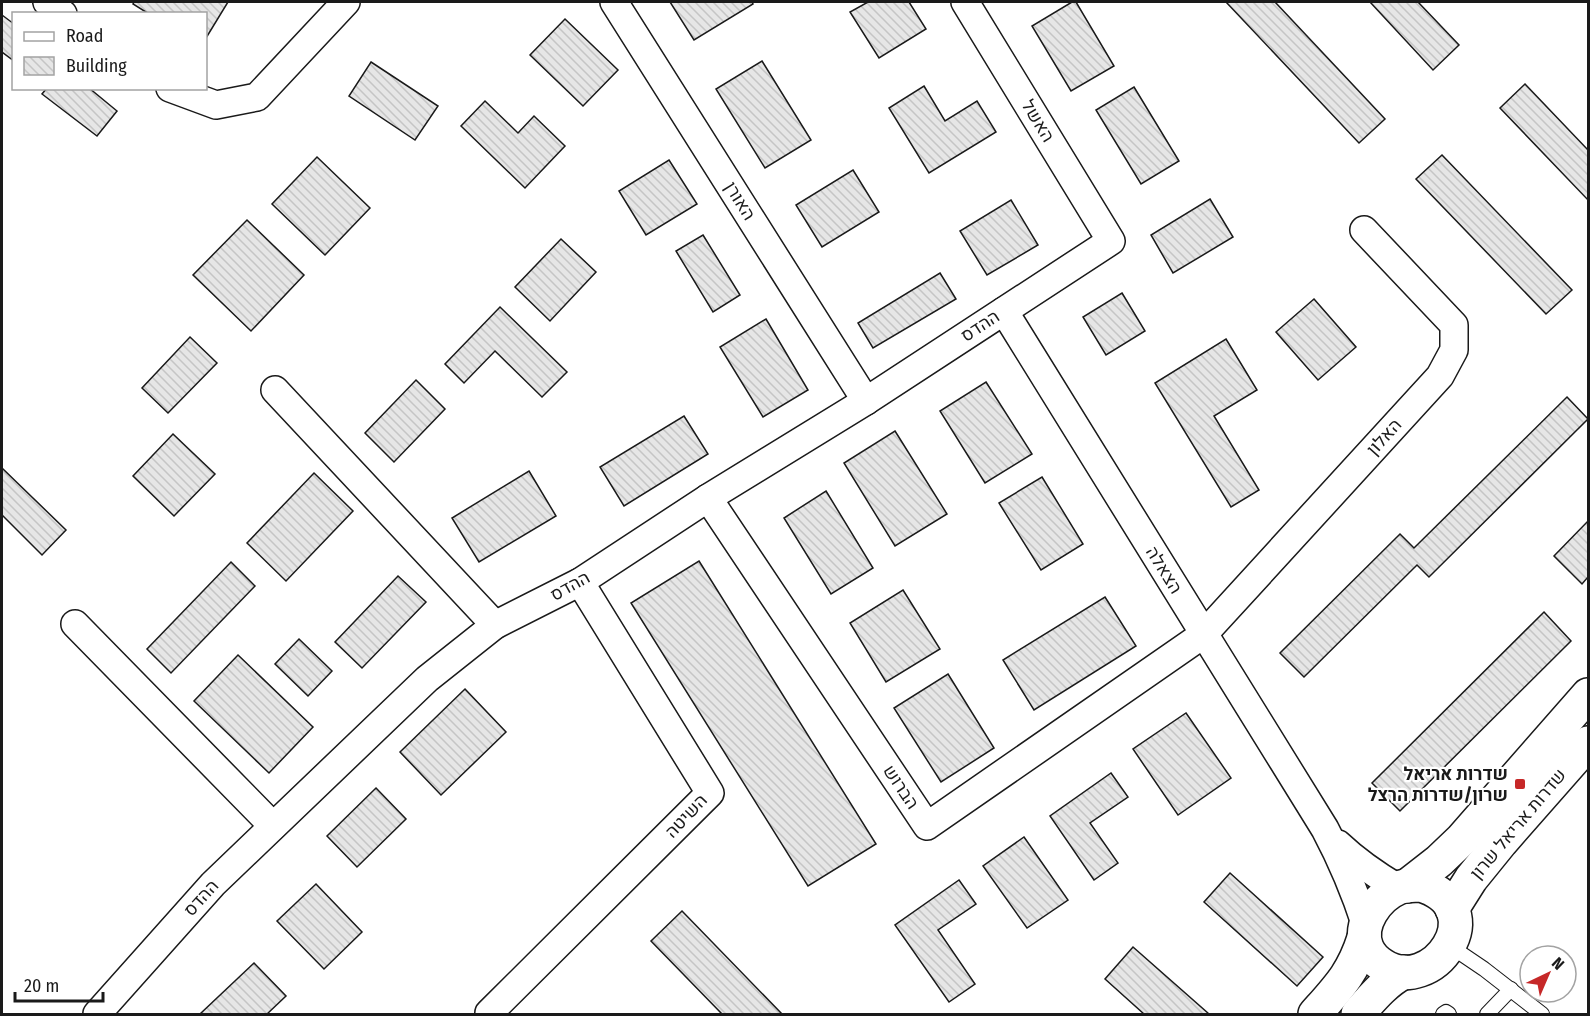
<svg xmlns="http://www.w3.org/2000/svg" width="1590" height="1016" viewBox="0 0 1590 1016" font-family="'Fira Sans Condensed',Heebo,sans-serif">
  <style>
    .building { fill: url(#building-back-hatch); stroke: #1a1a1a; stroke-width: 1.5 }
    .lines { fill: none; stroke-linecap: round; stroke-linejoin: round }
    .lane-casing { stroke: #1a1a1a; stroke-width: 16 }
    .street-casing { stroke: #1a1a1a; stroke-width: 30 }
    .secondary-casing { stroke: #1a1a1a; stroke-width: 36 }
    .lane { stroke: #fff; stroke-width: 14 }
    .street { stroke: #fff; stroke-width: 27 }
    .secondary { stroke: #fff; stroke-width: 33 }
    .poi-dot { fill: #c62828; stroke: #fff; stroke-width: 2 }
    .labels { text-anchor: middle; dominant-baseline: central; stroke-width: 4.5; stroke-linejoin: round; paint-order: stroke }
    .street-label { font-size: 18px; fill: #1a1a1a; stroke: #fff }
    .poi-label { font-size: 18px; font-weight: bold; fill: #1a1a1a; stroke: #fff; text-anchor: end }
  </style>
  <defs>
    <pattern id="building-back-hatch" width="6" height="6" patternUnits="userSpaceOnUse" patternTransform="scale(1.5)"><rect width="6" height="6" fill="#e6e6e6"/><path d="M-1 5l2 2M0 0l6 6M5-1l2 2" fill="none" stroke="#c5c5c5"/></pattern>
  </defs>
  <rect width="100%" height="100%" fill="#fff"/>
  <!-- building -->
  <g class="building">
    <path d="M134,2h94l-22,36v-24h-57l-16,-10z"/>
    <path d="M670,2h82l1,2 -59,36z"/>
    <path d="M868,2h41l17,27 -47,29 -29,-46z"/>
    <path d="M1072,2h4l38,64 -43,25 -39,-65z"/>
    <path d="M1226,2h49l110,117 -26,24z"/>
    <path d="M1370,2h48l41,43 -26,25z"/>
    <path d="M2,15l12,9v37l-12,-9z"/>
    <path d="M565,19l53,51 -35,36 -53,-51z"/>
    <path d="M762,61l49,79 -46,28 -49,-79z"/>
    <path d="M371,62l67,44 -23,34 -66,-44z"/>
    <path d="M1525,84l63,66v50l-88,-92z"/>
    <path d="M924,86l21,35 32,-20 19,31 -67,41 -40,-65z"/>
    <path d="M1134,87l45,74 -38,23 -45,-74z"/>
    <path d="M47,88h42l28,23 -20,25 -55,-42z"/>
    <path d="M485,101l33,32 16,-17 31,30 -40,42 -64,-62z"/>
    <path d="M1442,155l130,135 -26,24 -130,-135z"/>
    <path d="M317,157l53,51 -45,47 -53,-51z"/>
    <path d="M669,160l28,44 -51,31 -27,-44z"/>
    <path d="M853,170l26,42 -57,35 -26,-42z"/>
    <path d="M1210,199l23,38 -60,36 -22,-38z"/>
    <path d="M1011,200l27,45 -51,30 -27,-44z"/>
    <path d="M247,220l57,55 -53,56 -58,-56z"/>
    <path d="M703,235l37,60 -27,17 -37,-61z"/>
    <path d="M561,239l35,33 -46,49 -35,-34z"/>
    <path d="M940,273l16,26 -83,49 -15,-25z"/>
    <path d="M1122,293l23,38 -39,24 -23,-38z"/>
    <path d="M1314,299l42,48 -38,33 -42,-48z"/>
    <path d="M500,307l67,65 -25,25 -47,-46 -31,32 -19,-19z"/>
    <path d="M766,319l42,71 -45,27 -43,-70z"/>
    <path d="M190,337l27,26 -49,50 -26,-25z"/>
    <path d="M1226,339l31,51 -43,26 45,74 -28,17 -76,-124z"/>
    <path d="M416,380l29,29 -51,53 -29,-29z"/>
    <path d="M986,382l46,72 -47,29 -45,-72z"/>
    <path d="M1567,397l21,22 -159,158 -12,-12 -113,112 -24,-24 120,-119 14,14z"/>
    <path d="M684,416l24,38 -84,52 -24,-39z"/>
    <path d="M895,431l52,83 -52,32 -51,-83z"/>
    <path d="M173,434l42,40 -41,42 -41,-40z"/>
    <path d="M2,468l64,62 -24,25 -40,-40z"/>
    <path d="M529,471l27,45 -77,46 -27,-44z"/>
    <path d="M314,473l39,38 -67,70 -39,-38z"/>
    <path d="M1042,477l41,67 -42,26 -42,-67z"/>
    <path d="M826,491l47,77 -42,26 -47,-76z"/>
    <path d="M1588,521v56l-6,7 -28,-28z"/>
    <path d="M699,561l177,283 -68,42 -177,-283z"/>
    <path d="M231,562l24,24 -84,87 -24,-24z"/>
    <path d="M398,576l28,26 -64,66 -27,-26z"/>
    <path d="M903,590l37,59 -54,33 -36,-59z"/>
    <path d="M1105,597l31,49 -102,64 -31,-50z"/>
    <path d="M1544,612l27,29 -171,170 -28,-28z"/>
    <path d="M299,639l33,32 -24,25 -33,-32z"/>
    <path d="M238,655l75,72 -44,46 -75,-72z"/>
    <path d="M948,674l46,74 -53,34 -47,-74z"/>
    <path d="M465,689l41,43 -65,63 -41,-43z"/>
    <path d="M1186,713l45,65 -53,37 -45,-66z"/>
    <path d="M1111,773l17,24 -38,26 28,40 -24,17 -44,-64z"/>
    <path d="M376,788l30,31 -49,48 -30,-31z"/>
    <path d="M1024,837l44,63 -41,28 -44,-62z"/>
    <path d="M1230,873l93,84 -26,29 -93,-84z"/>
    <path d="M959,880l17,24 -38,26 37,54 -26,18 -54,-77z"/>
    <path d="M316,884l46,48 -38,37 -47,-48z"/>
    <path d="M682,911l100,103h-60l-71,-73z"/>
    <path d="M1133,947l76,67h-65l-39,-35z"/>
    <path d="M254,963l32,33 -19,18h-67z"/>
  </g>
  <g class="lines">
    <defs>
      <g id="lane">
        <path d="M1450,946l34,23 58,45"/>
        <path d="M1443,1014l3,-2 3,2"/>
        <path d="M1487,1014l24,-25"/>
      </g>
      <g id="street">
        <path d="M47,2l16,12"/>
        <path d="M614,2l252,399"/>
        <path d="M170,88l46,17 41,-8 89,-95"/>
        <path d="M1004,311l321,518c17,32 30,63 41,97"/>
        <path d="M275,390l220,235"/>
        <path d="M708,498l219,328 277,-192 236,-258 14,-26v-25l-90,-95"/>
        <path d="M75,624l198,202"/>
        <path d="M1338,844c18,17 38,31 60,44"/>
        <path d="M489,1013l221,-220 -130,-211"/>
        <path d="M97,1014l116,-130 214,-205 68,-54 85,-43 128,-84 158,-97 245,-160 -146,-239"/>
      </g>
      <g id="secondary">
        <path d="M1421,885c75,23 11,114 -39,80 -6,-4 -12,-10 -15,-17 -10,-23 10,-51 31,-60 7,-3 15,-3 23,-3z"/>
        <path d="M1407,886l32,-25 22,-21 127,-145"/>
        <path d="M1452,909l19,-30 30,-37 87,-99"/>
        <path d="M1315,1014c24,-27 38,-41 49,-76"/>
        <path d="M1358,1014c14,-16 27,-32 46,-42"/>
      </g>
    </defs>
    <!-- lane casing -->
    <use href="#lane" class="lane-casing"/>
    <!-- street casing -->
    <use href="#street" class="street-casing"/>
    <!-- secondary casing -->
    <use href="#secondary" class="secondary-casing"/>
    <!-- lane -->
    <use href="#lane" class="lane"/>
    <!-- street -->
    <use href="#street" class="street"/>
    <!-- secondary -->
    <use href="#secondary" class="secondary"/>
  </g>
  <!-- markers -->
  <rect class="poi-dot" x="1514" y="778" width="12" height="12" rx="3"/>
  <g class="labels">
    <!-- street labels -->
    <g class="street-label">
      <text transform="translate(1038 121) rotate(59)">האשל</text>
      <text transform="translate(740 201) rotate(58)">האורן</text>
      <text transform="translate(980 326) rotate(-33)">ההדס</text>
      <text transform="translate(1384 437) rotate(-48)">האלון</text>
      <text transform="translate(1164 570) rotate(58)">הצאלה</text>
      <text transform="translate(570 586) rotate(-29)">ההדס</text>
      <text transform="translate(901 787) rotate(56)">הברוש</text>
      <text transform="translate(686 816) rotate(-47)">השיטה</text>
      <text transform="translate(1518 824) rotate(-50)">שדרות אריאל שרון</text>
      <text transform="translate(201 898) rotate(-48)">ההדס</text>
    </g>
    <!-- poi labels -->
    <g class="poi-label">
      <text x="1508" y="774">שדרות אריאל<tspan x="1508" dy="21">שרון/שדרות הרצל</tspan></text>
    </g>
  </g>
  <!-- border -->
  <rect width="1590" height="1016" fill="none" stroke="#1a1a1a" stroke-width="6"/>
  <!-- legend -->
  <rect x="12" y="12" width="195" height="78" fill="#ffffff" stroke="#a3a3a3" stroke-width="1.5"/>
  <rect x="24" y="32" width="30" height="9" fill="#ffffff" stroke="#a3a3a3" stroke-width="1.5"/>
  <text x="66" y="42" font-size="18" fill="#1a1a1a">Road</text>
  <rect x="24" y="57" width="30" height="18" fill="url(#building-back-hatch)" stroke="#a3a3a3" stroke-width="1.5"/>
  <text x="66" y="72" font-size="18" fill="#1a1a1a">Building</text>
  <!-- north arrow -->
  <g transform="translate(1548 974) rotate(44)"><circle r="28" fill="#ffffff" stroke="#a3a3a3" stroke-width="1.5"/>
  <path d="M0-4.5L10 22L0 15L-10 22Z" fill="#c62828"/>
  <text y="-9" font-size="16" font-weight="bold" text-anchor="middle" fill="#1a1a1a">N</text>
  </g>
  <!-- scale -->
  <path d="M15 992v9h88v-9" fill="none" stroke="#1a1a1a" stroke-width="3"/>
  <text x="24" y="992" font-size="18" fill="#1a1a1a" stroke="#ffffff" stroke-width="4.5" paint-order="stroke">20 m</text>
</svg>
